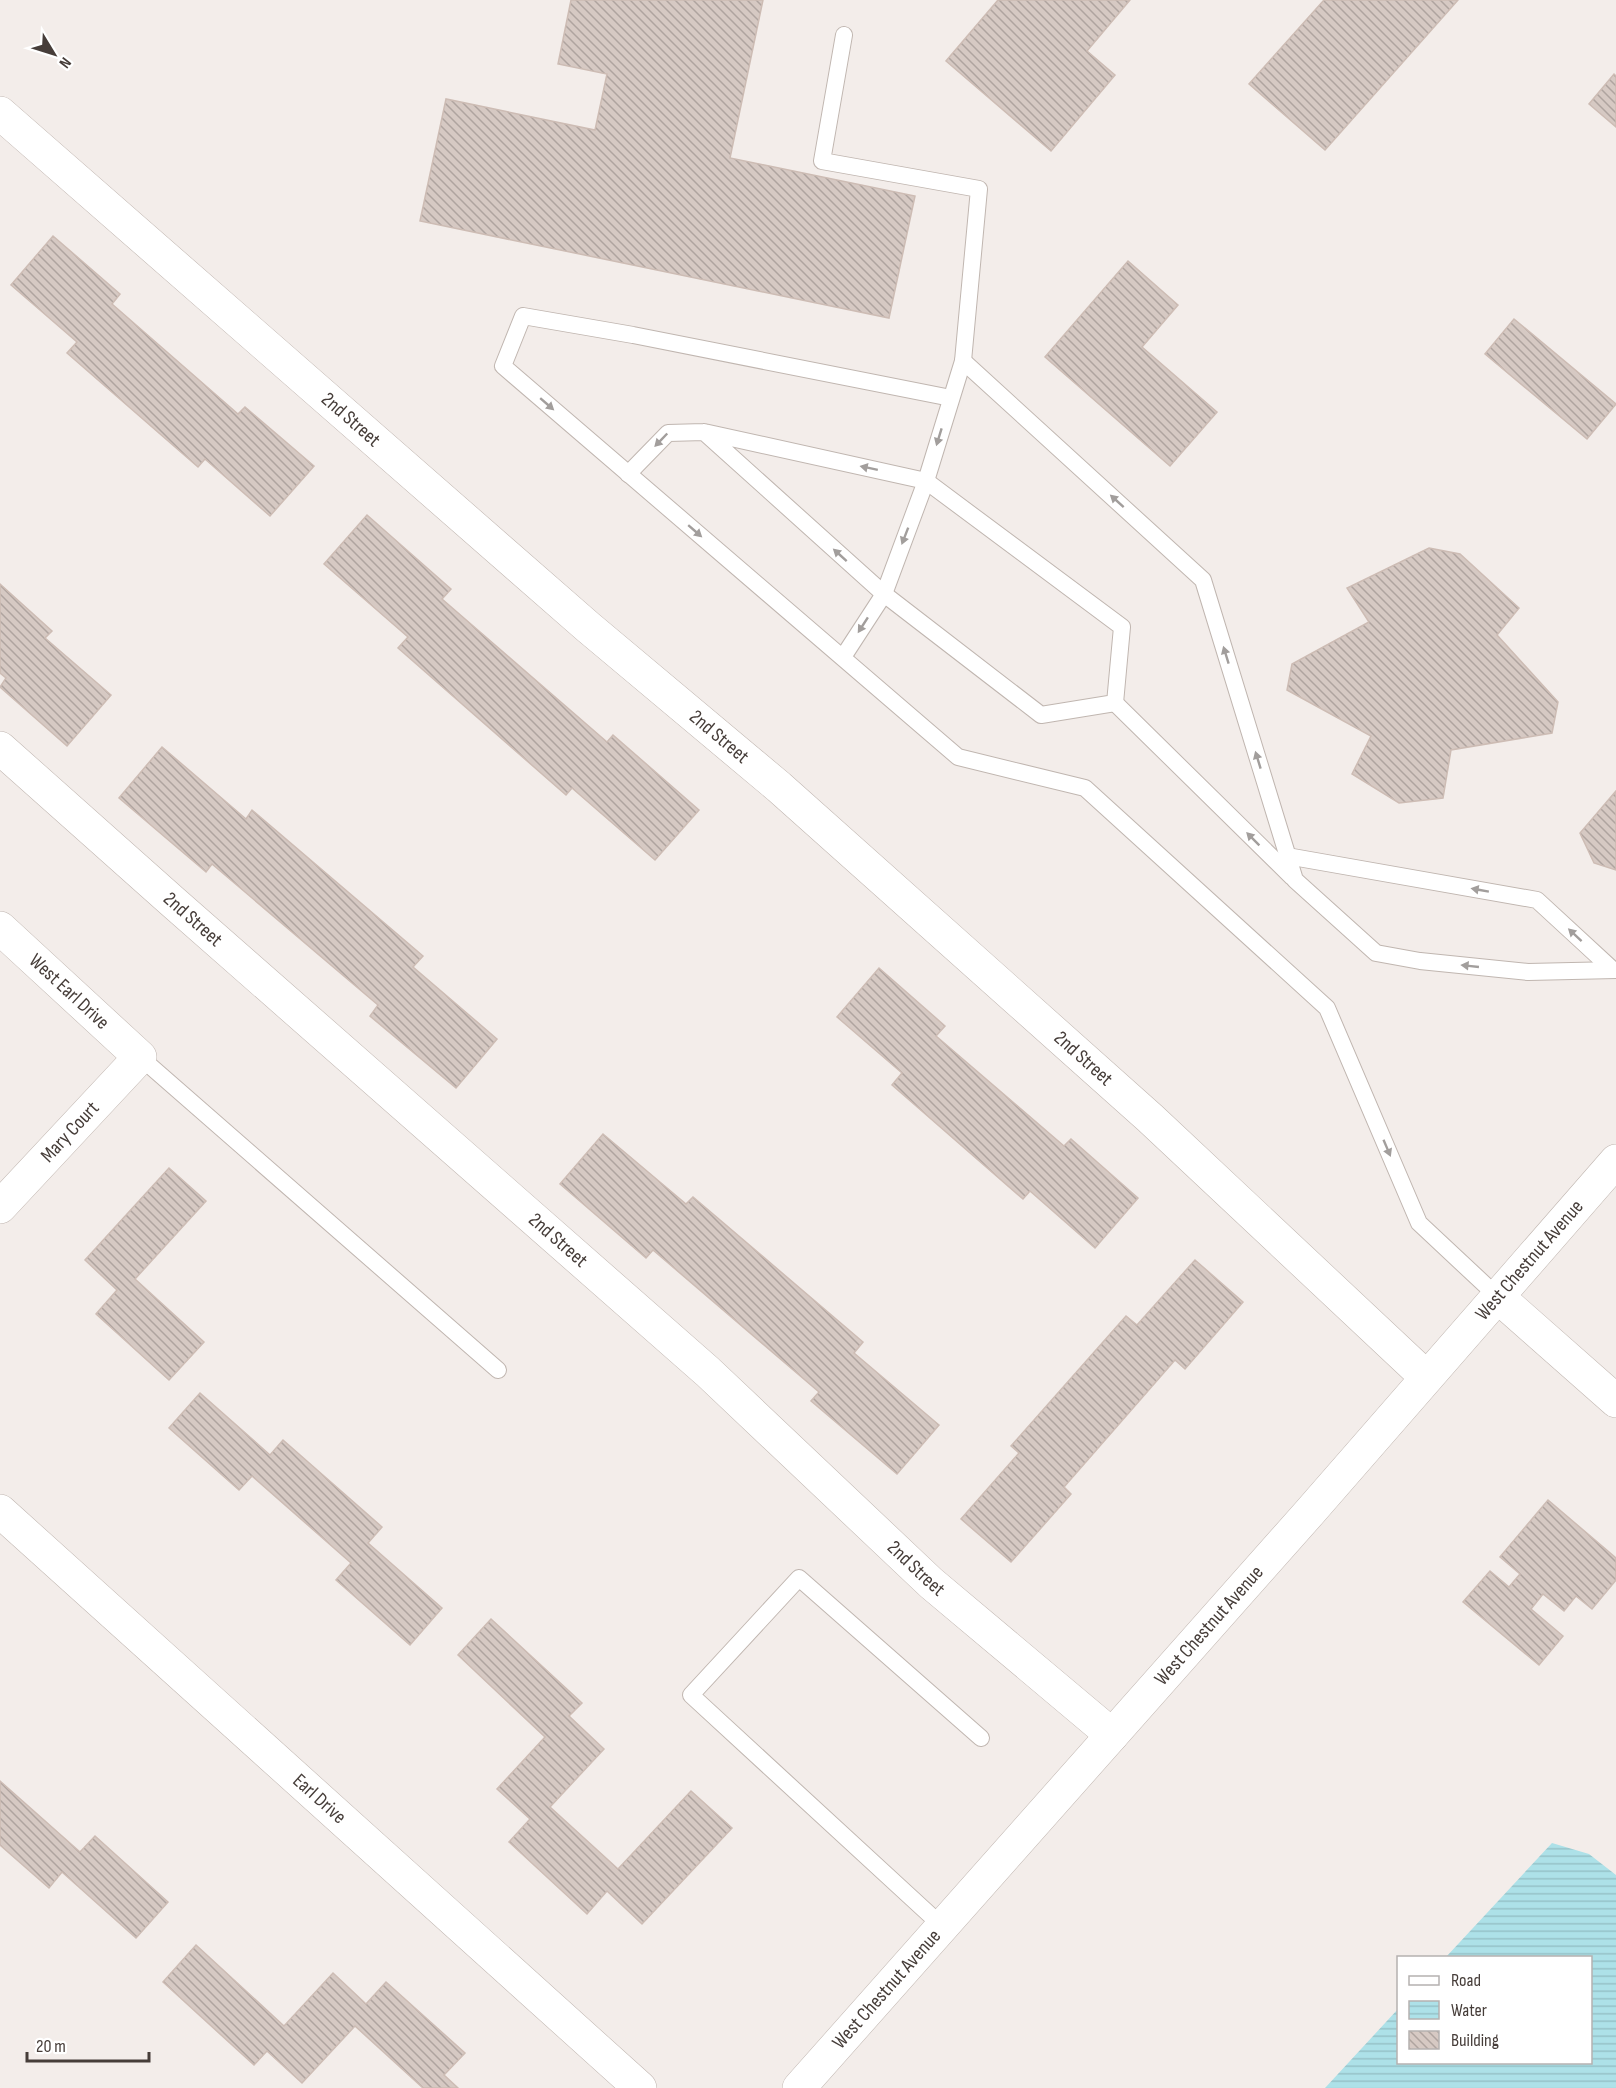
<svg xmlns="http://www.w3.org/2000/svg" width="1616" height="2088" viewBox="0 0 1616 2088" font-family="'Sofia Sans Condensed',sans-serif">
  <style>
    .water { fill: url(#water-rules) }
    .building { fill: url(#building-back-hatch); stroke: #cdbcb4; stroke-width: 1.5 }
    .lines { fill: none; stroke-linecap: round; stroke-linejoin: round }
    .service-casing { stroke: #c0b6b0; stroke-width: 18 }
    .minor-casing { stroke: #c0b6b0; stroke-width: 34 }
    .tertiary-casing { stroke: #c0b6b0; stroke-width: 34 }
    .service { stroke: #fff; stroke-width: 16 }
    .minor { stroke: #fff; stroke-width: 33 }
    .tertiary { stroke: #fff; stroke-width: 33 }
    .oneway { fill: #a29e9c }
    .labels { text-anchor: middle; dominant-baseline: central; stroke-width: 5; stroke-linejoin: round; paint-order: stroke }
    .street-label { font-size: 20px; fill: #463d39; stroke: #fff }
  </style>
  <defs>
    <pattern id="water-rules" width="6" height="5" patternUnits="userSpaceOnUse" patternTransform="scale(1.5)"><rect width="6" height="5" fill="#ade1e8"/><path d="M0 2.5h6" fill="none" stroke="#96c2c8"/></pattern>
    <pattern id="building-back-hatch" width="6" height="6" patternUnits="userSpaceOnUse" patternTransform="scale(1.5)"><rect width="6" height="6" fill="#d6c9c3"/><path d="M-1 5l2 2M0 0l6 6M5-1l2 2" fill="none" stroke="#afa49f"/></pattern>
  </defs>
  <rect width="100%" height="100%" fill="#f3edea"/>
  <!-- water -->
  <path class="water" d="M1552,1843l37,11 27,21v213h-291l73,-79v53h192v-104l-144,-1z"/>
  <!-- building -->
  <g class="building">
    <path d="M571,0h192l-33,158 185,38 -26,122 -469,-97 26,-122 149,31 12,-56 -49,-10z"/>
    <path d="M998,0h132l-43,51 28,24 -64,76 -105,-90z"/>
    <path d="M1324,0h134l-133,150 -76,-66z"/>
    <path d="M1614,74l2,2v51l-27,-23z"/>
    <path d="M53,236l67,58 -8,10 126,110 7,-7 69,59 -44,50 -65,-57 -7,8 -131,-114 10,-11 -66,-57z"/>
    <path d="M1128,261l50,44 -36,42 75,65 -47,54 -125,-109z"/>
    <path d="M1514,319l102,85 -29,35 -102,-85z"/>
    <path d="M367,515l84,74 -9,10 165,143 6,-7 86,75 -44,50 -83,-72 -6,7 -168,-147 10,-11 -84,-73z"/>
    <path d="M1429,548l31,6 59,54 -22,27 61,67 -6,31 -101,17 -8,48 -44,5 -47,-29 19,-38 -84,-46 5,-26 77,-42 -22,-34z"/>
    <path d="M0,584l52,47 -7,7 66,57 -44,51 -67,-59 6,-9 -6,-5z"/>
    <path d="M162,747l84,72 6,-9 171,146 -10,11 84,72 -41,49 -86,-72 8,-11 -166,-141 -6,8 -87,-74z"/>
    <path d="M1616,791v79l-22,-7 -14,-30z"/>
    <path d="M879,968l66,58 -9,10 128,110 7,-7 67,59 -43,50 -65,-57 -7,8 -131,-114 10,-12 -65,-56z"/>
    <path d="M603,1134l83,70 7,-7 170,145 -9,11 85,72 -42,49 -86,-73 8,-9 -166,-142 -7,8 -86,-74z"/>
    <path d="M169,1168l37,33 -71,78 69,63 -35,38 -73,-66 21,-24 -32,-30z"/>
    <path d="M1195,1260l48,42 -58,67 -10,-9 -111,127 7,7 -60,68 -50,-43 58,-66 -8,-7 115,-130 11,9z"/>
    <path d="M200,1393l70,62 13,-15 99,87 -14,16 74,65 -32,37 -74,-65 15,-17 -99,-87 -13,14 -70,-62z"/>
    <path d="M1548,1500l68,58v22l-24,29 -16,-13 -12,15 -21,-17 -12,15 32,27 -24,29 -76,-63 27,-31 19,16 11,-13 -20,-17z"/>
    <path d="M491,1619l91,84 -13,13 35,33 -54,58 68,62 73,-78 41,37 -90,96 -35,-33 -20,23 -78,-72 21,-23 -33,-30 48,-52 -87,-82z"/>
    <path d="M0,1781l80,71 15,-16 73,66 -32,36 -74,-66 -13,16 -49,-43z"/>
    <path d="M196,1945l88,81 49,-53 33,31 20,-22 79,71 -21,22 14,13h-35l-68,-62 -53,57 -35,-32 -13,14 -91,-83z"/>
  </g>
  <g class="lines">
    <defs>
      <g id="service">
        <path d="M963,361l240,219 92,300 81,73 44,8 108,11 88,-2"/>
        <path d="M951,398l-318,-63 -110,-19 -20,50 455,391 127,31 242,220 92,215 78,73"/>
        <path d="M628,474l40,-41 36,-1 222,49 196,146 -7,76 -74,12 -157,-121 -180,-162"/>
        <path d="M843,657l41,-63 42,-113 37,-120 16,-172 -157,-28 22,-126"/>
        <path d="M1115,703l177,174"/>
        <path d="M1287,856l250,44 76,70"/>
        <path d="M140,1057l358,313"/>
        <path d="M942,1926l-251,-231 108,-117 182,160"/>
      </g>
      <g id="minor">
        <path id="s1" d="M0,113l588,514 191,160 371,331 276,259"/>
        <path id="s2" d="M0,748l173,154 535,470 223,211 181,152"/>
        <path id="s3" d="M0,928l140,129 -140,150"/>
        <path d="M1497,1296l119,105"/>
        <path id="s4" d="M0,1511l640,577"/>
      </g>
      <g id="tertiary">
        <path id="s5" d="M799,2088l510,-575 307,-352"/>
      </g>
    </defs>
    <!-- service casing -->
    <use href="#service" class="service-casing"/>
    <!-- minor casing -->
    <use href="#minor" class="minor-casing"/>
    <!-- tertiary casing -->
    <use href="#tertiary" class="tertiary-casing"/>
    <!-- service -->
    <use href="#service" class="service"/>
    <!-- minor -->
    <use href="#minor" class="minor"/>
    <!-- tertiary -->
    <use href="#tertiary" class="tertiary"/>
  </g>
  <!-- one-way arrows -->
  <defs><path id="oneway-solid" d="M-6-.8H1V-3.2L6.5 0L1 3.2V.8H-6Z" transform="scale(1.5)"/></defs>
  <g class="oneway">
    <use href="#oneway-solid" transform="translate(547 404) rotate(41)"/>
    <use href="#oneway-solid" transform="translate(939 437) rotate(107)"/>
    <use href="#oneway-solid" transform="translate(661 440) rotate(134)"/>
    <use href="#oneway-solid" transform="translate(869 468) rotate(-168)"/>
    <use href="#oneway-solid" transform="translate(1117 501) rotate(-138)"/>
    <use href="#oneway-solid" transform="translate(695 531) rotate(41)"/>
    <use href="#oneway-solid" transform="translate(905 536) rotate(111)"/>
    <use href="#oneway-solid" transform="translate(840 555) rotate(-138)"/>
    <use href="#oneway-solid" transform="translate(863 625) rotate(123)"/>
    <use href="#oneway-solid" transform="translate(1226 655) rotate(-107)"/>
    <use href="#oneway-solid" transform="translate(1258 760) rotate(-107)"/>
    <use href="#oneway-solid" transform="translate(1253 839) rotate(-135)"/>
    <use href="#oneway-solid" transform="translate(1480 890) rotate(-170)"/>
    <use href="#oneway-solid" transform="translate(1575 935) rotate(-137)"/>
    <use href="#oneway-solid" transform="translate(1470 966) rotate(-174)"/>
    <use href="#oneway-solid" transform="translate(1387 1148) rotate(67)"/>
  </g>
  <g class="labels">
    <!-- street labels -->
    <g class="street-label">
      <text stroke="none"><textPath href="#s1" startOffset="466">2nd Street</textPath></text>
      <text stroke="none"><textPath href="#s1" startOffset="952">2nd Street</textPath></text>
      <text stroke="none"><textPath href="#s2" startOffset="258">2nd Street</textPath></text>
      <text stroke="none"><textPath href="#s3" startOffset="94">West Earl Drive</textPath></text>
      <text stroke="none"><textPath href="#s1" startOffset="1438">2nd Street</textPath></text>
      <text transform="translate(70 1132) rotate(-47)">Mary Court</text>
      <text stroke="none"><textPath href="#s2" startOffset="744">2nd Street</textPath></text>
      <text stroke="none"><textPath href="#s5" startOffset="1104">West Chestnut Avenue</textPath></text>
      <text stroke="none"><textPath href="#s2" startOffset="1230">2nd Street</textPath></text>
      <text stroke="none"><textPath href="#s5" startOffset="618">West Chestnut Avenue</textPath></text>
      <text stroke="none"><textPath href="#s4" startOffset="430">Earl Drive</textPath></text>
      <text stroke="none"><textPath href="#s5" startOffset="132">West Chestnut Avenue</textPath></text>
    </g>
  </g>
  <!-- legend -->
  <rect x="1397" y="1956" width="195" height="108" fill="#ffffff" stroke="#b5b1b0" stroke-width="1.5"/>
  <rect x="1409" y="1976" width="30" height="9" fill="#ffffff" stroke="#b5b1b0" stroke-width="1.5"/>
  <text x="1451" y="1986" font-size="18" fill="#463d39">Road</text>
  <rect x="1409" y="2001" width="30" height="18" fill="url(#water-rules)" stroke="#b5b1b0" stroke-width="1.5"/>
  <text x="1451" y="2016" font-size="18" fill="#463d39">Water</text>
  <rect x="1409" y="2031" width="30" height="18" fill="url(#building-back-hatch)" stroke="#b5b1b0" stroke-width="1.5"/>
  <text x="1451" y="2046" font-size="18" fill="#463d39">Building</text>
  <!-- north arrow -->
  <g transform="translate(54 54) rotate(128)" stroke="#ffffff" stroke-width="4.5" paint-order="stroke">
  <path d="M0-4.5L10 22L0 15L-10 22Z" fill="#463d39"/>
  <text y="-9" font-size="16" font-weight="bold" text-anchor="middle" fill="#463d39">N</text>
  </g>
  <!-- scale -->
  <path d="M27 2052v9h122v-9" fill="none" stroke="#463d39" stroke-width="3"/>
  <text x="36" y="2052" font-size="18" fill="#463d39" stroke="#ffffff" stroke-width="4.5" paint-order="stroke">20 m</text>
</svg>
